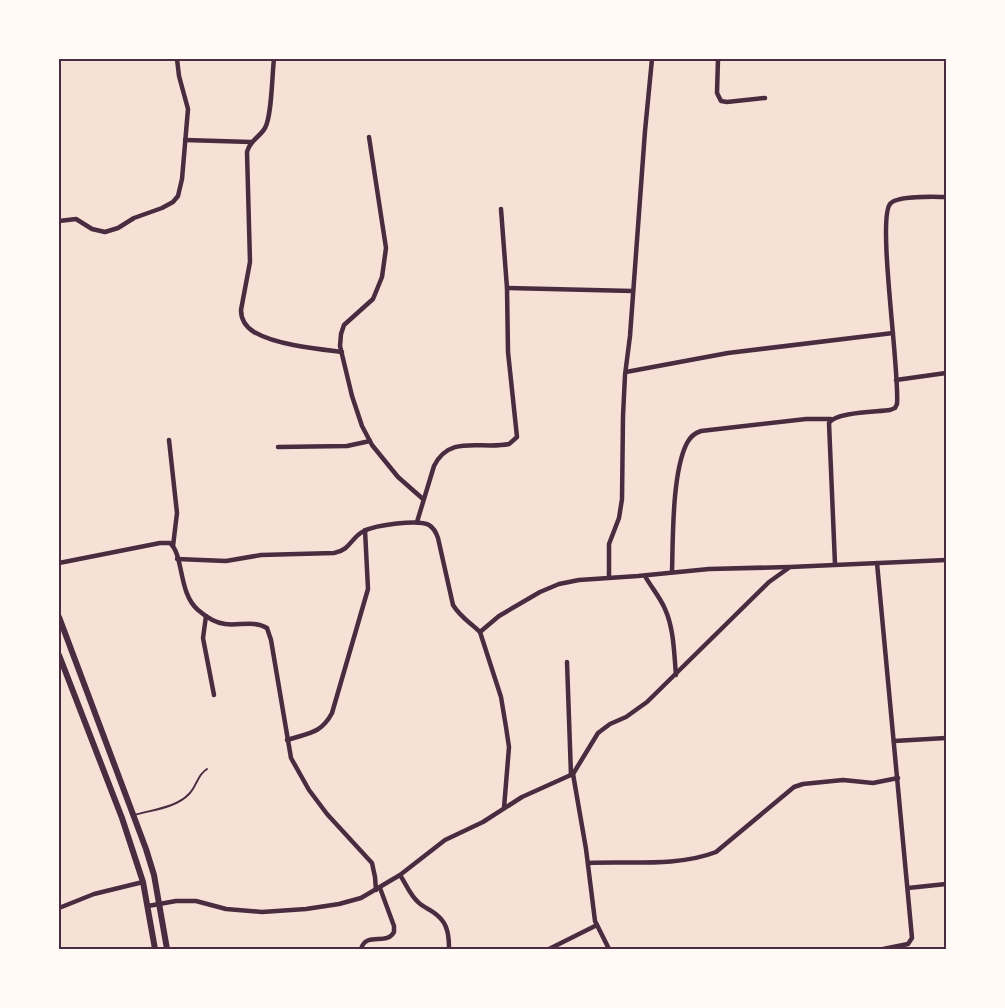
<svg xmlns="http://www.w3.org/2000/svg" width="1005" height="1008" viewBox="0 0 1005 1008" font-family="'Varela Round',sans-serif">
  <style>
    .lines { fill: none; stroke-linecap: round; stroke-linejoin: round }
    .service { stroke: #4a2c40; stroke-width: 2 }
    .minor { stroke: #4a2c40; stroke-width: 4.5 }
    .secondary { stroke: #4a2c40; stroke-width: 6 }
    .neatline { fill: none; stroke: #4a2c40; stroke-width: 2 }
  </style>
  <rect width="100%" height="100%" fill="#f7e1d7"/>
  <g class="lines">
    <!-- service -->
    <path class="service" d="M134,815c17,-5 42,-7 55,-21 8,-8 8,-19 18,-25"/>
    <!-- minor -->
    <g class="minor">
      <path d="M274,59c-2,15 -2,57 -9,69 -6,10 -15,12 -18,24l3,110 -9,48c0,9 5,17 13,22 22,13 63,17 88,20"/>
      <path d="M718,59l-1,34 4,8 6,1 38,-4"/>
      <path d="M369,137l17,111 -4,29 -9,22 -29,26 -3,9 -1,12 12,50 10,30 10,19 26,32 25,22"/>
      <path d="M185,140l66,2"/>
      <path d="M59,221l17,-2 16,10 13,3 13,-4 16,-10 28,-10 11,-6 5,-6 4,-17 6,-70 -9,-33 -2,-17"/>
      <path d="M507,288l126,3"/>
      <path d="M626,372l102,-19 165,-20"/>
      <path d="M896,380l50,-7"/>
      <path d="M169,440l8,73 -4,33"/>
      <path d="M278,447l69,-1 23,-5"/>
      <path d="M417,522l17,-56c16,-32 47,-16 75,-22l8,-7 -9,-85 -1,-64 -6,-79"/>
      <path d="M177,559l49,2 35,-6 73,-2c17,-3 17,-16 30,-22 12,-6 54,-12 65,-6 5,3 7,7 9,13l15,67c8,13 17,17 27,27l21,65 5,30 3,20 -5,61"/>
      <path d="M59,563l101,-20h10c14,12 8,50 28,67 7,6 17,13 27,14 14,2 29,-4 42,4l4,12 20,118 18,32 18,24 45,49 3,14 1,13"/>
      <path d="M877,563l35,375 -4,6 -25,5"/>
      <path d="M835,564l-6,-141c6,-11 48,-11 61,-13l5,-2 2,-4c3,-32 -20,-184 -7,-200 7,-9 44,-7 56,-7"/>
      <path d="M672,572c1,-34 0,-100 15,-129 3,-6 8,-10 14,-12l105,-12h25"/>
      <path d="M645,576c6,11 15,21 20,33 9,20 9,44 11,66"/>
      <path d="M609,577v-33l10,-26 3,-19 1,-83 2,-41 5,-39 15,-205 7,-72"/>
      <path d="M206,616l-3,22 11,57"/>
      <path d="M480,632l19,-16 41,-24 19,-8 20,-4 59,-4 71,-7 80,-2"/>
      <path d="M567,662l4,113"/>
      <path d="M287,740c21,-7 34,-6 45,-27l36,-124 -3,-59"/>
      <path d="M894,741l52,-3"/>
      <path d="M573,774l25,-41 12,-9 16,-7 21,-15 122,-120 21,-15 156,-7"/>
      <path d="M588,863c40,-2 90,4 128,-11l78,-65 9,-3 40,-4 30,3 25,-5"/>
      <path d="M400,875c6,9 10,20 18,27 6,6 14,8 20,14 10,8 11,21 11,33"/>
      <path d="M908,888l38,-4"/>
      <path d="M148,906l28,-5h20l30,8 36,3 44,-3 33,-5 22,-6 39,-23 45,-35 38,-18 39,-25 51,-23 13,75 9,72 14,28"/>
      <path d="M59,908l35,-14 49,-12"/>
      <path d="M361,949c5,-18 26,-3 33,-17v-6l-14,-38"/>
      <path d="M549,949l48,-24"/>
    </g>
    <!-- secondary -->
    <g class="secondary">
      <path d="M59,617l87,232 8,26 13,74"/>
      <path d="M59,655l63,163 21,64 12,67"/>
    </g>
  </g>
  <!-- border -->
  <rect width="1005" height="1008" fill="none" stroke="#fffaf5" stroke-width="120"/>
  <rect x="60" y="60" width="885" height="888" class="neatline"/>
</svg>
